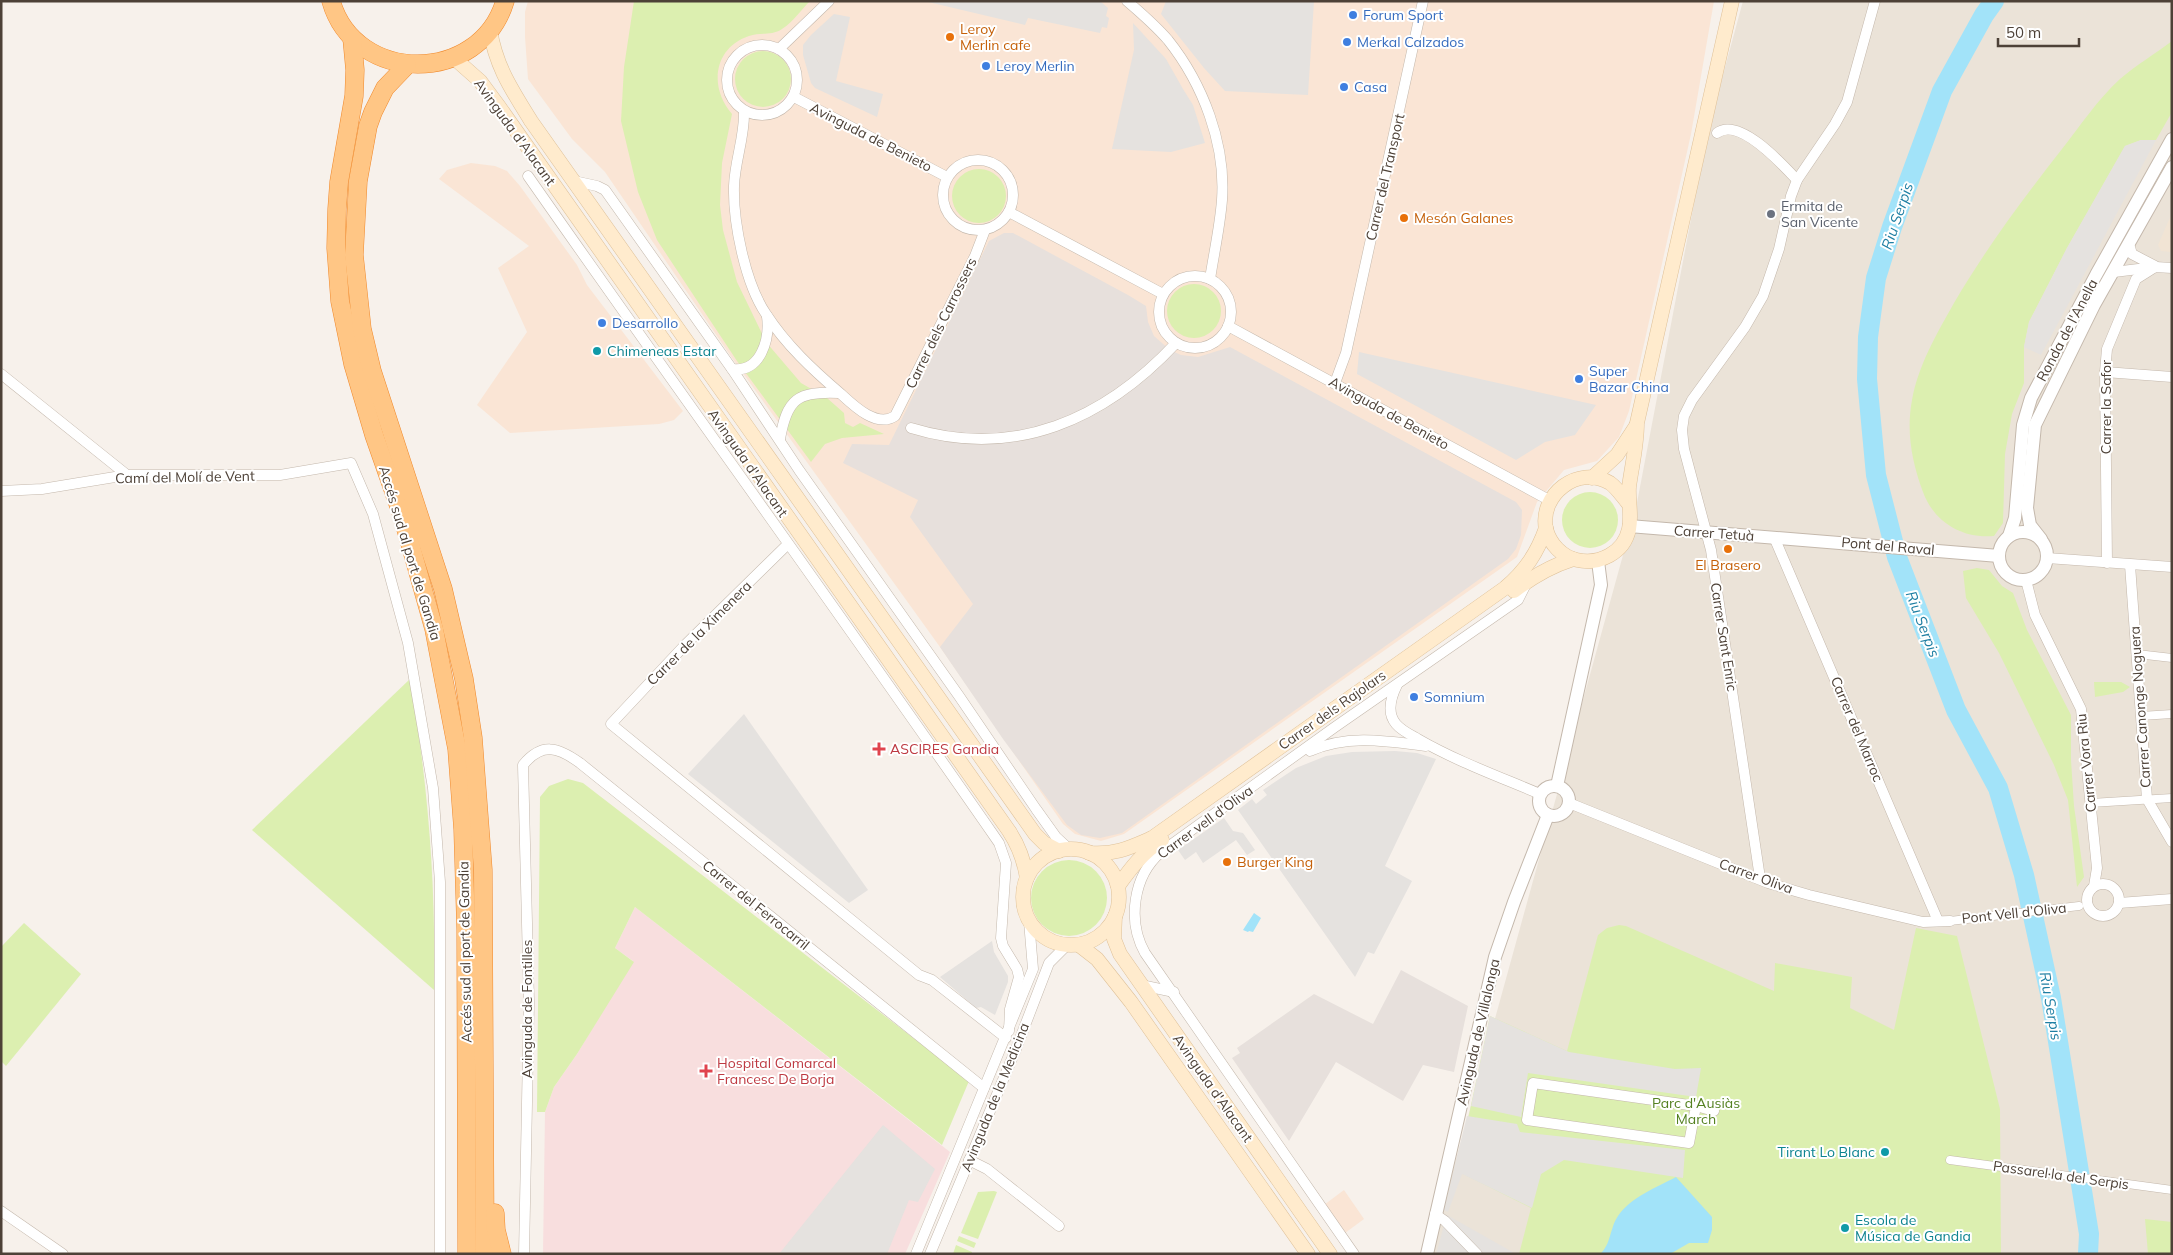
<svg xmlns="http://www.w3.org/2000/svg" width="2173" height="1255" viewBox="0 0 2173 1255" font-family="Mulish,sans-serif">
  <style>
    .residential { fill: #ebe3d8 }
    .commercial { fill: #fae5d5 }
    .industrial { fill: #e7e0dc }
    .education { fill: #f1e4d4 }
    .medical { fill: #f8dede }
    .green { fill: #dcefb0 }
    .parking { fill: #e5e2df }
    .water { fill: #a2e3f9 }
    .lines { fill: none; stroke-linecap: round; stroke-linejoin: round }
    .river { stroke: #a2e3f9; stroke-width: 20 }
    .pedestrian-casing { stroke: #c4b8ac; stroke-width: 9 }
    .minor-casing { stroke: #c4b8ac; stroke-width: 11 }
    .tertiary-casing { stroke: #c4b8ac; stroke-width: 14 }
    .secondary-casing { stroke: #dfc198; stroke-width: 15 }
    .trunk-casing { stroke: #f0892c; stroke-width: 19 }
    .pedestrian { stroke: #fff; stroke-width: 8 }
    .minor { stroke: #fff; stroke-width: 10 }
    .tertiary { stroke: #fff; stroke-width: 12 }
    .secondary { stroke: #ffebcd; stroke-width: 14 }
    .trunk { stroke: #ffc685; stroke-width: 18 }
    .shop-dot { fill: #3f7fe0; stroke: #fff; stroke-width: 2 }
    .food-dot { fill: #e8710a; stroke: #fff; stroke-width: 2 }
    .worship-dot { fill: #6b7280; stroke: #fff; stroke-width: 2 }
    .culture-dot { fill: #0f9aa8; stroke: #fff; stroke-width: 2 }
    .health-dot { fill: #e0444e; stroke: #fff; stroke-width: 2 }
    .labels { text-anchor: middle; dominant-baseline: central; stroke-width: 4; stroke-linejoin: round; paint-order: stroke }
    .shop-label { font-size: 14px; fill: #366cbe; stroke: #fff; text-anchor: start }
    .food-label { font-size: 14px; fill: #c56008; stroke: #fff; text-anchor: start }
    .street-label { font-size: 14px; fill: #4d4137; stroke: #fff }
    .worship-label { font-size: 14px; fill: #5b616d; stroke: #fff; text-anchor: start }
    .culture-label { font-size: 14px; fill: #0d838f; stroke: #fff; text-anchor: start }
    .health-label { font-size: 14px; fill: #be3a42; stroke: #fff; text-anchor: start }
    .park-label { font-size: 14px; fill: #548121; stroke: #fff }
    .water-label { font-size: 15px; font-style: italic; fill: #1f7fa3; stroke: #fff }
  </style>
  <rect width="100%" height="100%" fill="#f7f1eb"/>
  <!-- residential -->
  <path class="residential" d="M1743,1h429v1253h-742l206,-746 72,-378z"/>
  <!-- commercial -->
  <g class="commercial">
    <path d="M528,1h1186l-23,133 -62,277 -10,26 -22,24 -33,9 -27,32 -20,55 -393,277 -23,7 -26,-7 -12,-10 -123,-177 -208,-289 -127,-186 -33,-33 -44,-60 -3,-42v-25z"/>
    <path d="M471,163l24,3 12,5 13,15 57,79 10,20 96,126 -9,9 -15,4 -149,9 -33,-28 50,-73 -29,-64 31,-22 -90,-67 8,-9z"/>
    <path d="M1344,1190l20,29 -19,14 -21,-28z"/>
  </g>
  <!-- industrial -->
  <g class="industrial">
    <path d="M1004,233h9l115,62 18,11 2,16 6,14 16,14 11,5 17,2 32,-10 286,155 6,8 -1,25 -5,14 -8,10 -386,274 -22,5 -19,-3 -14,-10 -64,-86 -63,-92 33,-43 -63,-87 8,-17 -75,-37 9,-19 37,1 100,-204z"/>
    <path d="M1401,970l67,36 -14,66 -31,-7 -20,36 -67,-39 -47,79 -57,-83 8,-5 -3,-5 77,-54 59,30z"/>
  </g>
  <!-- education -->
  <path class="education" d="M2172,213v39l-11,-1 -3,-6z"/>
  <!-- medical -->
  <path class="medical" d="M635,907l315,245 -45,102h-362l2,-142 9,-25 23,-33 56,-93 -18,-13z"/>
  <!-- green -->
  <g class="green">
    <path d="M634,1h176c-9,9 -17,21 -28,28 -10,7 -22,3 -33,7 -36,12 -40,52 -17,78l-10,49 -2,42 3,25 14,52 29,60 35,41 26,15 17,15 1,10 8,4 7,-4 24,11 -42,4 -17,6 -14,18 -74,-101 -80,-121 -19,-48 -17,-71 3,-54z"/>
    <path d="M2172,41v71l-16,28h-15l-16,6 -58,102 -38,74 -5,25v36l-12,31 -7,40 -2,69 -9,13c-32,3 -60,-14 -71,-44 -11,-30 -17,-60 -11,-92 6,-34 25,-67 42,-97 33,-56 68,-103 108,-154 18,-23 36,-50 58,-70 16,-14 35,-25 52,-38z"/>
    <circle cx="763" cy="79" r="28"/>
    <circle cx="979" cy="196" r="27"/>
    <circle cx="1194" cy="311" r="27"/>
    <circle cx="1590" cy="520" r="28"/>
    <path d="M1977,568l12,2 13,16 11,7 14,37 44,85v45l3,46 10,71 -7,10 -9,-87 -14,-35 -55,-112 -33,-55 -3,-27z"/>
    <path d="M410,679c18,103 26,206 24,311l-182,-160z"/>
    <path d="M2094,682h27l9,5 -7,5 -28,5z"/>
    <path d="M568,779l15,4 386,298 -27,64 -307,-238 -20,41 19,14 -57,92 -23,33 -9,25h-8l3,-315 9,-11z"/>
    <circle cx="1069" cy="898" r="38"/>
    <path d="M24,923l57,51 -75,92 -5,-5v-114z"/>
    <path d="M1619,925l7,1 148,65 1,-28 77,14 -2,31 44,22 22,-102 41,8 43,173 1,145h-482l12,-46 -74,-37 33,-155 77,35 31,-116 9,-7z"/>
    <path d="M994,1191l3,1 -19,47 -17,-6 17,-41z"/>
    <path d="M2145,1219l27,3v32h-24z"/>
    <path d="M959,1236l17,7 -2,5 -17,-7z"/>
    <path d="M956,1245l16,7v2h-19z"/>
  </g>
  <!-- parking -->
  <g class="parking">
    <path d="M924,1h176l8,7 -2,8 3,2 -2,10 -5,-1 -2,6 -72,-15 -3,7z"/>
    <path d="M1166,1h148l-6,94 -83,-4 -21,-23 -43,-54z"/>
    <path d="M834,14l16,3 -14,64 47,13 -6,23 -62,-29 -4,-5 -8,-28v-10l8,-10z"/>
    <path d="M1133,23l33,36 17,30 10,16 12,38 -34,9 -59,-3 22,-99z"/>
    <path d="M2141,140h15l-115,215 -17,-8 5,-25 38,-74 58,-102z"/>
    <path d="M1359,352l237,53 -21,30 -30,7 -29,18 -159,-86z"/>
    <path d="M744,714l124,176 -19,13 -161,-129z"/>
    <path d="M1395,751l22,2 19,6 -51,107 27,15 -38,73 -6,-2 -13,25 -117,-167 14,-11 4,5 11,-9 -4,-5 33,-22 30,-12 26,-4z"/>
    <path d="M1224,818l9,13 10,2 12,17 -8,5 -11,-15 -33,23 -7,-11 -11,8 -7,-10z"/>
    <path d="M992,941l2,11 14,24v6l-13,33 -14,-8 -5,1 -36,-31z"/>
    <path d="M1490,1016l79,36 106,17 26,-1 -5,29 -168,-24 -7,44 -50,-11z"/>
    <path d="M1467,1116l50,8 3,8 165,18 -2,28 -119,-18 -23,14 -9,34 -70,-34 -14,38 -4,-2z"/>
    <path d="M883,1125l52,44 -17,33 -9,-2 -22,54h-108z"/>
    <path d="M1447,1215l69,39h-80z"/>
  </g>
  <!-- water -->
  <g class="water">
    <path d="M1254,913l7,5 -8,14 -4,-1 -1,1 -5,-2z"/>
    <path d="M1676,1177l36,40v13l-4,13h-19l-19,11h-70c11,-9 10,-27 18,-38 13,-19 39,-29 58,-39z"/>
  </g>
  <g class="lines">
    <!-- river -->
    <path class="river" d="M1994,1l-10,14 -42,76 -50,136 -16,51 -8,59 -1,42 9,96 21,82 59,153 42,78 26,87 27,123 38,236 -1,20"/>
    <defs>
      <g id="pedestrian">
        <path d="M2137,654l35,4"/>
        <path d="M2141,716l31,-2"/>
        <path d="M2091,803l81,-5"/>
        <path d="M1950,921l129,-15"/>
        <path d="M1950,1160l222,30"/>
      </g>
      <g id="minor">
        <path d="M1127,1c14,12 29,25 41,39 35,44 58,104 54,160 -2,26 -8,53 -12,79"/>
        <circle cx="762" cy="80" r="35"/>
        <path d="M779,49l50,-48"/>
        <path d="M794,97l153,80"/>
        <path d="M744,111c1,25 -9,49 -10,75 -1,36 11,97 32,128 20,31 47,56 75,80 14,13 36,34 54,22l80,-160 10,-26"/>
        <path d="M1717,133c22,-17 66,32 80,47l-6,16 -12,53 -16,47 -18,31 -53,73 -8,16 -2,14 2,19 27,101 49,328"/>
        <circle cx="978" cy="195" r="35"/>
        <path d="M528,176c156,223 316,443 471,667l7,20 -5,75 2,8 14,23 2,8 -9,32 -1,22"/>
        <path d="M1797,180l38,-56 12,-22 28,-101"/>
        <path d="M574,181l23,5 8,4 127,179 67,101 160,226 77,113 20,28 13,12"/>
        <path d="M1009,212l154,82"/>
        <path d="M2129,244l3,10 23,12"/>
        <path d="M2114,272l41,-5 17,1"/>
        <circle cx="1195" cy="312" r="36"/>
        <path d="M1228,326l321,174"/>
        <path d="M732,369c29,4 38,-30 35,-53"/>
        <path d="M2105,372l67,5"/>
        <path d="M1,374l126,101"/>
        <path d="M1335,383l11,-30 77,-352"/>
        <path d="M911,428c104,32 194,-9 265,-85"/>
        <path d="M780,439c7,-40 17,-48 59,-46"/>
        <path d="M1,491l41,-2 85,-14h153l71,-12 22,51 35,129 25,145 7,94v372"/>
        <path d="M1774,537l164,384"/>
        <path d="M788,544l-103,101 -74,79 308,251 13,5 74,58"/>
        <path d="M2047,558l125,9"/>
        <path d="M2107,563l-2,-191 2,-23 29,-70 19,-12"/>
        <path d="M2130,565l17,234 25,43"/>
        <path d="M2026,580l9,35 46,94 16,159 -3,18"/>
        <path d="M1397,685c-6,12 -11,27 -1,39 6,7 15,11 22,15 38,22 82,38 122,55"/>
        <path d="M1310,751c38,-17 77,-10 116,-5"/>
        <path d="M1569,803l199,80 41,12 114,27 27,-1"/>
        <circle cx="2103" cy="900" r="16"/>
        <path d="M2119,903l53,-4"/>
        <path d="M1141,985l33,7"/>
        <path d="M1696,1106l-7,37 -162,-23 6,-37 163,23 18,5"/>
        <path d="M969,1160l18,9 72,57"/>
        <path d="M1,1211l62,43"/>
        <path d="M1435,1214l10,7 32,33"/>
        <path d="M524,1254l5,-252 -6,-237c19,-23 35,-18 57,-2l404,325"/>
        <path d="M916,1254l117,-285 -4,-48"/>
        <path d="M930,1254l86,-205 33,-86 18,-18"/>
        <path d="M1354,1254l-209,-301c-18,-32 -12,-77 16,-101l174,-125 183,-127 8,-16"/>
      </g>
      <g id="tertiary">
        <path d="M1629,526l370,30"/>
        <circle cx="2023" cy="556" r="24"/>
        <path d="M2009,536l6,-18 8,-93 8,-27 65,-123 76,-136"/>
        <path d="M2041,539l-11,-14 -3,-17 8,-83 59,-120 78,-138"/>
        <circle cx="1554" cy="801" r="15"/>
        <path d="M1557,786l44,-201 -3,-24"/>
        <path d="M1427,1254l68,-297 19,-55 34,-87"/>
      </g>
      <g id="secondary">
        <path d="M490,30c6,37 22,60 41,91l504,713 9,9 15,8"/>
        <path d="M454,58l26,23 20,27 509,723c10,15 15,29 18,47"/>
        <path d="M1592,478l25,-23 19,-29"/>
        <path d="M1628,503c-6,-7 -11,-15 -18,-20 -32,-19 -71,12 -64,46 4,15 16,28 31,31 22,5 47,-7 52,-31 3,-14 -1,-28 0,-42 3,-22 8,-42 8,-64l95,-422"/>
        <path d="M1514,591c18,-14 37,-25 59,-32"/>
        <circle cx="1071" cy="897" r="48"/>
        <path d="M1089,853c26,2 40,-5 63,-15l353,-250c21,-18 32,-35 41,-60"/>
        <path d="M1118,886c13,-18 25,-34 44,-46"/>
        <path d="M1115,916l-1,23 6,15 210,300"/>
        <path d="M1079,945l18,14 34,43 177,252"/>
      </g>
      <g id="trunk">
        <path d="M331,1c24,84 149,84 174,0"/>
        <path d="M352,38l3,32 -1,26 -15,86 -2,27 -1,39 4,53 13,63 21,71 28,80 32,114 23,120 6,80 3,100 1,325"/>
        <path d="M407,65l-22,23 -12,24 -5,14 -10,55 -4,74 8,74 10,42 71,218 21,90 9,59 10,132 2,384"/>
        <path d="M495,1213l1,17 6,24"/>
      </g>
    </defs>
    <!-- pedestrian casing -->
    <use href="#pedestrian" class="pedestrian-casing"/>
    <!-- minor casing -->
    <use href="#minor" class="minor-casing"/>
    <!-- tertiary casing -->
    <use href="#tertiary" class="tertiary-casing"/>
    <!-- secondary casing -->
    <use href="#secondary" class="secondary-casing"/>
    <!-- trunk casing -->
    <use href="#trunk" class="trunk-casing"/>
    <!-- pedestrian -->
    <use href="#pedestrian" class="pedestrian"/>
    <!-- minor -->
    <use href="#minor" class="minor"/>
    <!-- tertiary -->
    <use href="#tertiary" class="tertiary"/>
    <!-- secondary -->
    <use href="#secondary" class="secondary"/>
    <!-- trunk -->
    <use href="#trunk" class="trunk"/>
  </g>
  <!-- markers -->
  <g class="shop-dot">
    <circle cx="1353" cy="15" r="5"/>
    <circle cx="1347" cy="42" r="5"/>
    <circle cx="986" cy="66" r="5"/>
    <circle cx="1344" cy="87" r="5"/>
    <circle cx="602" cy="323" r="5"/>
    <circle cx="1579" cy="379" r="5"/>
    <circle cx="1414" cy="697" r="5"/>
  </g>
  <g class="food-dot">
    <circle cx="950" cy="37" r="5"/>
    <circle cx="1404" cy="218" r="5"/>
    <circle cx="1728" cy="549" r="5"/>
    <circle cx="1227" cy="862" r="5"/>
  </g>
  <circle class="worship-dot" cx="1771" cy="214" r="5"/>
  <g class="culture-dot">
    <circle cx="597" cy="351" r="5"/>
    <circle cx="1885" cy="1152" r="5"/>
    <circle cx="1845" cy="1228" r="5"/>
  </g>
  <g class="health-dot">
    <path d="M876.5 741.5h5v5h5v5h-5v5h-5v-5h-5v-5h5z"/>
    <path d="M703.5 1063.5h5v5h5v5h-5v5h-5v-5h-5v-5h5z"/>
  </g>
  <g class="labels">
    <!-- shop labels -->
    <g class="shop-label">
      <text x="1363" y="15">Forum Sport</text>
      <text x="1357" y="42">Merkal Calzados</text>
      <text x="996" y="66">Leroy Merlin</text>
      <text x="1354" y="87">Casa</text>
      <text x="612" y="323">Desarrollo</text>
      <text x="1589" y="371">Super<tspan x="1589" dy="16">Bazar China</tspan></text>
      <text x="1424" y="697">Somnium</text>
    </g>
    <!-- food labels -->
    <g class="food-label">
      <text x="960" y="29">Leroy<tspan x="960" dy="16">Merlin cafe</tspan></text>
      <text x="1414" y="218">Mesón Galanes</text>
      <text x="1728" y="565" text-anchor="middle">El Brasero</text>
      <text x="1237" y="862">Burger King</text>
    </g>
    <!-- street labels -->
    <g class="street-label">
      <text transform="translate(515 132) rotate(54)">Avinguda d'Alacant</text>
      <text transform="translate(871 137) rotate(27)">Avinguda de Benieto</text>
      <text transform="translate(1385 177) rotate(-77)">Carrer del Transport</text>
      <text transform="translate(941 323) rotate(-64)">Carrer dels Carrossers</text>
      <text transform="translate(2067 330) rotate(-62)">Ronda de l'Anella</text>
      <text transform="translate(2106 407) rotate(-90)">Carrer la Safor</text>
      <text transform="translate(1389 413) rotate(29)">Avinguda de Benieto</text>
      <text transform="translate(748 463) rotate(55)">Avinguda d'Alacant</text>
      <text transform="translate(185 477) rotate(-1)">Camí del Molí de Vent</text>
      <text transform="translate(1714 533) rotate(4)">Carrer Tetuà</text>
      <text transform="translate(1888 546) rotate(5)">Pont del Raval</text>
      <text transform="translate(410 553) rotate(73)">Accés sud al port de Gandia</text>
      <text transform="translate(699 633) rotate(-45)">Carrer de la Ximenera</text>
      <text transform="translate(1724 637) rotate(81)">Carrer Sant Enric</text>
      <text transform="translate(2140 707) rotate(-94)">Carrer Canonge Noguera</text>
      <text transform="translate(1332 710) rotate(-35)">Carrer dels Rajolars</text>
      <text transform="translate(1857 729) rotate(67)">Carrer del Marroc</text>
      <text transform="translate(2086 763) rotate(-96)">Carrer Vora Riu</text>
      <text transform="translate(1205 822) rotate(-36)">Carrer vell d'Oliva</text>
      <text transform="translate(1756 876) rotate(20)">Carrer Oliva</text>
      <text transform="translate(756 905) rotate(39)">Carrer del Ferrocarril</text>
      <text transform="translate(2014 913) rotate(-6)">Pont Vell d’Oliva</text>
      <text transform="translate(465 952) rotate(-91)">Accés sud al port de Gandia</text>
      <text transform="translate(527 1009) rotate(-90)">Avinguda de Fontilles</text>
      <text transform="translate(1478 1032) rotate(-77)">Avinguda de Villalonga</text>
      <text transform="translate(1213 1088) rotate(55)">Avinguda d'Alacant</text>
      <text transform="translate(995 1097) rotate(-68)">Avinguda de la Medicina</text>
      <text transform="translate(2061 1175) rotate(8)">Passarel·la del Serpis</text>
    </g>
    <!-- worship labels -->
    <g class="worship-label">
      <text x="1781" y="206">Ermita de<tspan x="1781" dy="16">San Vicente</tspan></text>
    </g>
    <!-- culture labels -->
    <g class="culture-label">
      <text x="607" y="351">Chimeneas Estar</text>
      <text x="1875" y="1152" text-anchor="end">Tirant Lo Blanc</text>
      <text x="1855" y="1220">Escola de<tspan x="1855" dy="16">Música de Gandia</tspan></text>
    </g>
    <!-- health labels -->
    <g class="health-label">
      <text x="890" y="749">ASCIRES Gandia</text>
      <text x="717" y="1063">Hospital Comarcal<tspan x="717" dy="16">Francesc De Borja</tspan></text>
    </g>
    <!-- park labels -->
    <g class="park-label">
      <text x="1696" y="1103">Parc d'Ausiàs<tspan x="1696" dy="16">March</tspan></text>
    </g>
    <!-- water labels -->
    <g class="water-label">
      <text transform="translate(1897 216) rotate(-71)">Riu Serpis</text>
      <text transform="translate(1923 624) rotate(69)">Riu Serpis</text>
      <text transform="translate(2051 1006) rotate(80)">Riu Serpis</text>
    </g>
  </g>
  <!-- border -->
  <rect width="2173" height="1255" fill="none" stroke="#4d4137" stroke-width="5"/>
  <!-- scale -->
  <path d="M1998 38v8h81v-8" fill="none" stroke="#4d4137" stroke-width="2.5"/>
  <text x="2006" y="38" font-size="15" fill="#4d4137" stroke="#ffffff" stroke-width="4" paint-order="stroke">50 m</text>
</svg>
